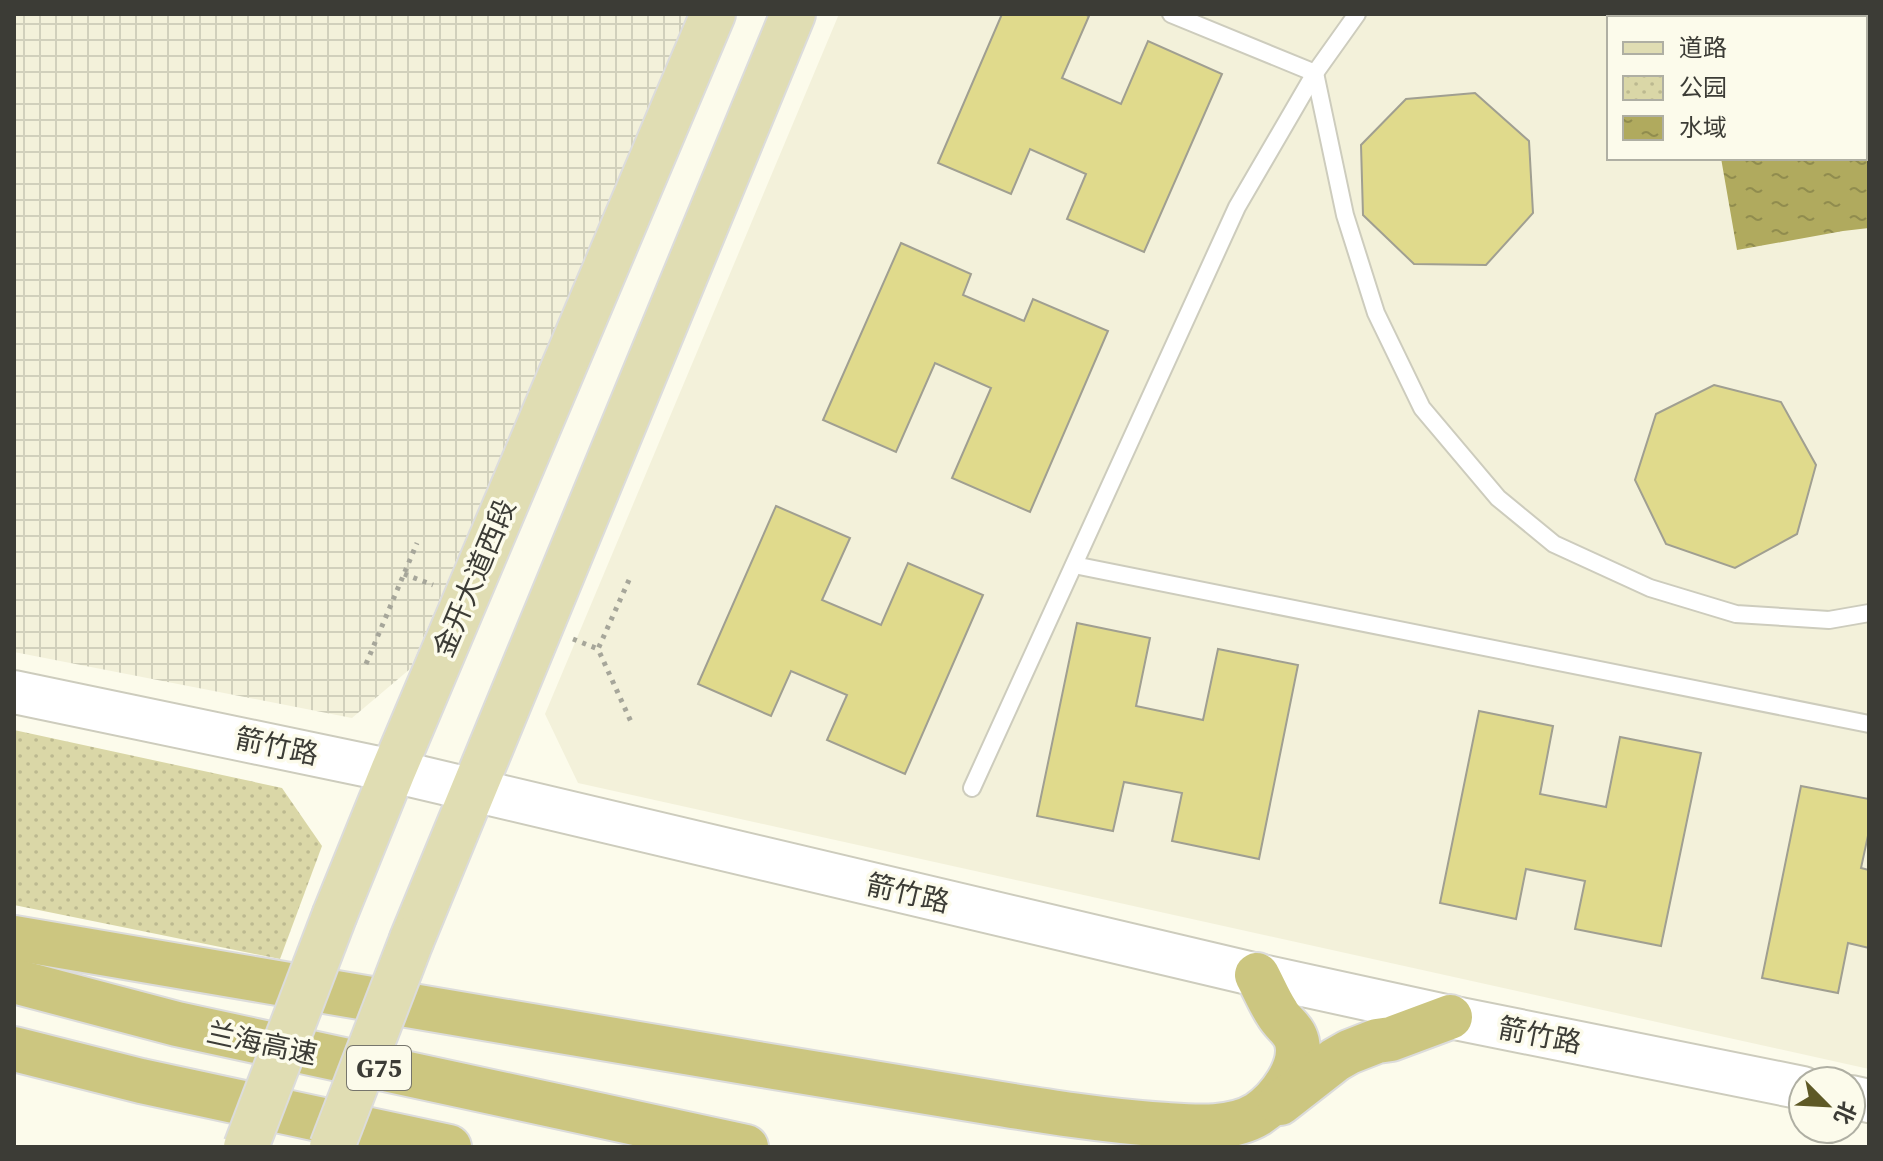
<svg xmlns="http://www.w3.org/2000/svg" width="1883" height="1161" viewBox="0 0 1883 1161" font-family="'Source Serif 4','Noto Sans SC',serif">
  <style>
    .built { fill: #f3f1da; fill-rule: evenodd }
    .industrial { fill: url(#industrial-grid) }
    .park { fill: url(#park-dots) }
    .water { fill: url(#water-ripples) }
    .building { fill: #e0da8c; stroke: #a09f91; stroke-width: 2 }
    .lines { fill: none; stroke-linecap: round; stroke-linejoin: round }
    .service-casing { stroke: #cdccbd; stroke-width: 20 }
    .tertiary-casing { stroke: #cdccbd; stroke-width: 46 }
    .primary-casing { stroke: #dcdcdb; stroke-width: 48 }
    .motorway-casing { stroke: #dcdcdb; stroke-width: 48 }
    .path { stroke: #a6a69a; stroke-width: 5; stroke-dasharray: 4 6; stroke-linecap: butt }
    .service { stroke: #fff; stroke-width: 16 }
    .tertiary { stroke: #fff; stroke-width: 42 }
    .primary { stroke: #e0ddb3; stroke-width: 44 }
    .motorway { stroke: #ccc680; stroke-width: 44 }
    .primary-bridge-casing { stroke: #dcdcdb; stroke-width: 48; stroke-linecap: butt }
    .primary-bridge { stroke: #e0ddb3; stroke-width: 44 }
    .labels { text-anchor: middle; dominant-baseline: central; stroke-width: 7; stroke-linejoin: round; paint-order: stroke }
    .shield { fill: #fcfbeb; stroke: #76756c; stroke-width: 2 }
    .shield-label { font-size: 26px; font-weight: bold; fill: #3c3c36 }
    .street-label { font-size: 28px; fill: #3c3c36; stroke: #fcfbeb }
  </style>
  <defs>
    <pattern id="industrial-grid" width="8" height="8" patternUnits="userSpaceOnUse" patternTransform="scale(2)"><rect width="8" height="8" fill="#f3f1da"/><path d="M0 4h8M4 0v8" fill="none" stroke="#d1d0bc"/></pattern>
    <pattern id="park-dots" width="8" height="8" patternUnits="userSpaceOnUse" patternTransform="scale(2)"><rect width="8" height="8" fill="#dad7a7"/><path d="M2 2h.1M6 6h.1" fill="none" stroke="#bcb990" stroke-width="1.8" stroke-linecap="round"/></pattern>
    <pattern id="water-ripples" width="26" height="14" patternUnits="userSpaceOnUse" patternTransform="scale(2)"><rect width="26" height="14" fill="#b0aa5e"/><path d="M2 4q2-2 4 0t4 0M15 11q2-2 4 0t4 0" fill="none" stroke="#908c4e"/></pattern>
  </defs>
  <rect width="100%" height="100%" fill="#fcfbeb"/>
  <!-- built -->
  <path class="built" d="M839,14h1030v1055l-1291,-286 -33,-69zM1609,18h256v140h-256z"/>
  <!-- industrial -->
  <path class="industrial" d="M14,14h675l-279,655 -58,49 -338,-66z"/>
  <!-- park -->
  <path class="park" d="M14,730l268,58 40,58 -42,113 -266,-54z"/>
  <!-- water -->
  <path class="water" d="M1793,14h76v214l-26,3 -106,19 -16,-92h144v-140h-75z"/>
  <!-- building -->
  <g class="building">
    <path d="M1002,14h82l5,2 -27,62 59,26 27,-63 74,33 -78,178 -77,-33 19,-45 -56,-25 -19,45 -73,-31z"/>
    <path d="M1475,93l54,48 4,72 -47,52 -72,-1 -51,-49 -2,-70 45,-46z"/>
    <path d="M901,243l70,31 -8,21 61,26 9,-22 75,32 -78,181 -78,-34 39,-90 -56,-25 -39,89 -73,-32z"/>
    <path d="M1714,385l67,17 35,63 -19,69 -62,34 -69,-24 -31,-64 21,-66z"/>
    <path d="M776,506l74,32 -28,62 59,25 27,-62 75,32 -78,179 -78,-34 20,-45 -56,-24 -20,45 -73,-32z"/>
    <path d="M1077,623l73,15 -14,68 67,14 15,-71 80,16 -39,194 -87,-18 10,-48 -58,-11 -11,49 -76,-15z"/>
    <path d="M1479,711l74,15 -13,68 66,13 14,-70 81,16 -40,193 -86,-17 10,-48 -59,-12 -10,50 -76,-16z"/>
    <path d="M1801,786l68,13v32l-8,37 8,2v78l-21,-5 -10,50 -76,-15z"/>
  </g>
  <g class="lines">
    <defs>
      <g id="service">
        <path d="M1171,14l144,59"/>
        <path d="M1315,73l30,142 31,98 46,95 76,90 56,46 96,44 86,26 93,6 40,-7"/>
        <path d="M1074,565l795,159"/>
        <path d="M972,788l265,-581 78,-134 42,-59"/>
      </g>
      <g id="tertiary">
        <path d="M14,692l379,79 864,204 193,42 353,71"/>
        <path d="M1851,1097l18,4"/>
      </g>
      <g id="primary">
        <path d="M335,914l58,-143 320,-757"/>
        <path d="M412,939l381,-925"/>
      </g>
      <g id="motorway">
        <path d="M14,938c250,42 499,86 749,127 73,12 146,24 219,36 61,10 123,20 185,24 29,2 65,5 91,-11 21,-14 45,-46 39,-72 -3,-13 -14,-18 -20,-29 -8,-12 -13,-25 -20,-38"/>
        <path d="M14,981l163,43 569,123"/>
        <path d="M14,1049l127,32 308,66"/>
        <path d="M1280,1103l55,-43 14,-8 28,-11 14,-2 59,-22"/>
      </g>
    </defs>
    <!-- service casing -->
    <use href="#service" class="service-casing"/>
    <!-- tertiary casing -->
    <use href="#tertiary" class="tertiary-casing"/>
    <!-- primary casing -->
    <use href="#primary" class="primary-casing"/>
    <!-- motorway casing -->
    <use href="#motorway" class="motorway-casing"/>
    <!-- path -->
    <g class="path">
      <path d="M404,574l29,11"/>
      <path d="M629,580l-31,69 34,75"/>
      <path d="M573,639l25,10"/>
      <path d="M366,664l51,-121"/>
    </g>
    <!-- service -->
    <use href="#service" class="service"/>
    <!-- tertiary -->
    <use href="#tertiary" class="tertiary"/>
    <!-- primary -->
    <use href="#primary" class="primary"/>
    <!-- motorway -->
    <use href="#motorway" class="motorway"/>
    <defs>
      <g id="primary-bridge">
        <path d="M246,1147l89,-233"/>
        <path d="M332,1147l80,-208"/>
      </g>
    </defs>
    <!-- primary-bridge casing -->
    <use href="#primary-bridge" class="primary-bridge-casing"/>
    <!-- primary-bridge -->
    <use href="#primary-bridge" class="primary-bridge"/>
  </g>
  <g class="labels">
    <!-- shield labels -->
    <rect class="shield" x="347" y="1046" width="64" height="44" rx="6"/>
    <g class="shield-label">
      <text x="379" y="1068">G75</text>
    </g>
    <!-- street labels -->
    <g class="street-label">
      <text transform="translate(474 578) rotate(-67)">金开大道西段</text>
      <text transform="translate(277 746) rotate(12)">箭竹路</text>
      <text transform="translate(908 893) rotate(13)">箭竹路</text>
      <text transform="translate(1540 1035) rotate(11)">箭竹路</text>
      <text transform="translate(262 1043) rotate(12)">兰海高速</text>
    </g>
  </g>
  <!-- border -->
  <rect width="1883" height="1161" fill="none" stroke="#3c3c36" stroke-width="32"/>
  <!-- legend -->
  <rect x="1607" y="16" width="260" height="144" fill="#fcfbeb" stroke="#afafa3" stroke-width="2"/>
  <rect x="1623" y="42" width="40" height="12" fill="#e0ddb3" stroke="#afafa3" stroke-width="2"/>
  <text x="1679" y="56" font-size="24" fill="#3c3c36">道路</text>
  <rect x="1623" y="76" width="40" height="24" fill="url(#park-dots)" stroke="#afafa3" stroke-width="2"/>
  <text x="1679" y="96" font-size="24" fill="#3c3c36">公园</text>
  <rect x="1623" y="116" width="40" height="24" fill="url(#water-ripples)" stroke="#afafa3" stroke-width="2"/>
  <text x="1679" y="136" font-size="24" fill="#3c3c36">水域</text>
  <!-- north arrow -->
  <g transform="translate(1827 1105) rotate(114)"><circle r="38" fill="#fcfbeb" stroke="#afafa3" stroke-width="2"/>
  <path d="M0-6L14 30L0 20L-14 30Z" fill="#5e5926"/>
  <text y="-12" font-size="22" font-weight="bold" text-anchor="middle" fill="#3c3c36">北</text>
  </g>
</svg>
